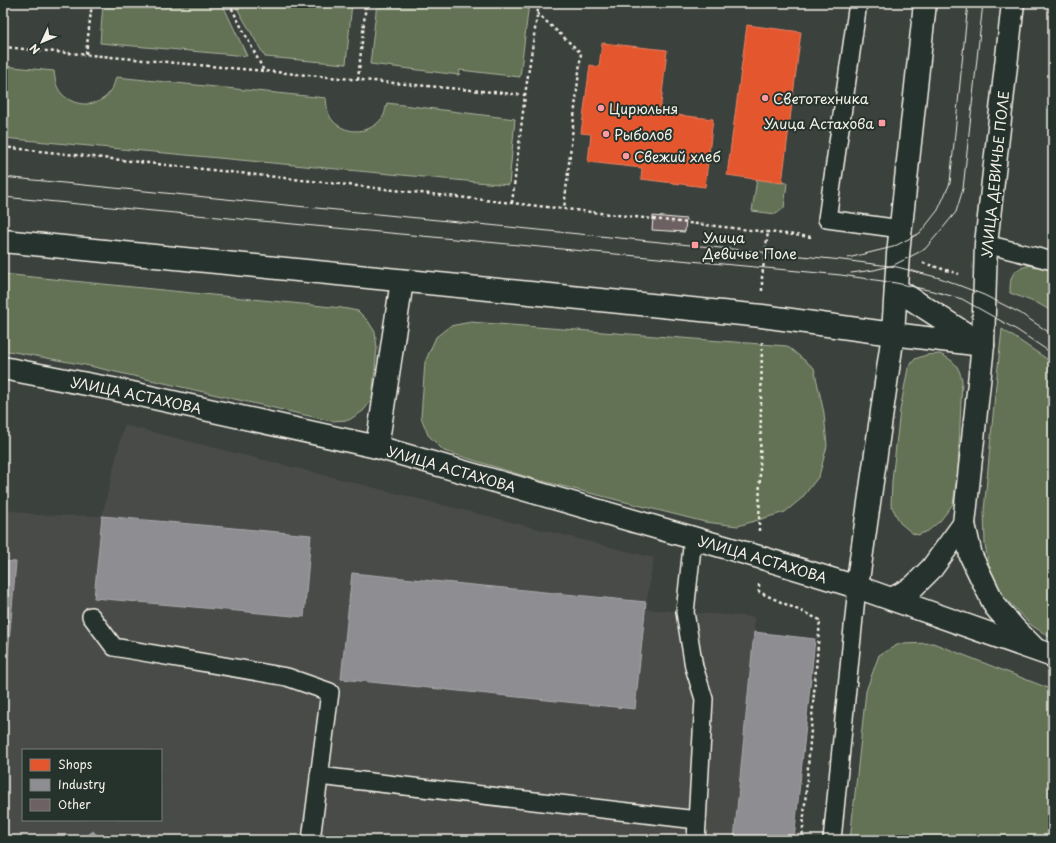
<svg xmlns="http://www.w3.org/2000/svg" width="1056" height="843" viewBox="0 0 1056 843" font-family="'Playpen Sans',sans-serif">
  <style>
    .built { fill: #4a4b48; fill-rule: evenodd }
    .green { fill: #647254; stroke: #acb29e }
    .shops { fill: #e4572e; stroke: #e98566 }
    .industry { fill: #8d8d92; stroke: #acabac }
    .building { fill: #6d6163; stroke: #f4f1e8 }
    .lines { fill: none; stroke-linecap: round; stroke-linejoin: round }
    .lane-casing { stroke: #f4f1e8; stroke-width: 20 }
    .secondary-casing { stroke: #f4f1e8; stroke-width: 25 }
    .path { stroke: #f4f1e8; stroke-width: 2.5; stroke-dasharray: 3 3; stroke-linecap: butt }
    .lane { stroke: #26332d; stroke-width: 17 }
    .secondary { stroke: #26332d; stroke-width: 22 }
    .tram { stroke: #f4f1e8; stroke-width: 1 }
    .poi-dot { fill: #ff9aa2; stroke: #26332d; stroke-width: 1.5 }
    .labels { text-anchor: middle; dominant-baseline: central; stroke-width: 4; stroke-linejoin: round; paint-order: stroke }
    .poi-label { font-size: 14px; fill: #f4f1e8; stroke: #26332d; text-anchor: start }
    .street-label { font-size: 14px; fill: #f4f1e8; stroke: #26332d }
  </style>
  <rect width="100%" height="100%" fill="#3b413d"/>
  <filter id="ink" filterUnits="userSpaceOnUse"><feTurbulence type="fractalNoise" baseFrequency=".025" numOctaves="2"/><feDisplacementMap in="SourceGraphic" scale="8" xChannelSelector="R" yChannelSelector="G"/><feConvolveMatrix kernelMatrix="1 2 1 2 8 2 1 2 1" color-interpolation-filters="sRGB"/></filter>
  <g filter="url(#ink)">
    <!-- built -->
    <path class="built" d="M124,425l530,133 -9,51 109,8v15l-20,208h-731v-331l35,6 64,1zM23,750h138v70h-138z"/>
    <!-- green -->
    <g class="green">
      <path d="M103,3h119l25,53 -147,-13z"/>
      <path d="M234,3h118l-6,61 -81,-7z"/>
      <path d="M377,3h152l-9,74 -60,-7 -1,5 -89,-11z"/>
      <path d="M3,66l51,5c1,8 2,17 8,23 14,15 40,13 50,-5 2,-4 3,-9 4,-12l210,21c1,8 1,16 7,23 14,15 40,13 51,-6 1,-3 2,-8 3,-12l128,16 -6,66 -506,-47z"/>
      <path d="M757,179l30,4 -3,25 -8,6 -24,-3z"/>
      <path d="M1032,265l21,4v43l-14,-8 -29,-11c0,-20 3,-24 22,-28z"/>
      <path d="M3,274l339,34 16,3 10,10 7,11 2,16 -5,52 -9,11 -14,9 -18,1 -246,-56 -82,-15z"/>
      <path d="M471,322l316,24 27,22 10,45 3,33 -8,30 -17,22 -17,14 -47,14 -33,-4 -171,-43 -90,-28 -16,-16 -7,-18 4,-55 11,-25 14,-11z"/>
      <path d="M1002,329l51,34v276l-22,-14 -28,-29 -13,-23 -5,-29 -1,-33 11,-117z"/>
      <path d="M940,354c14,7 18,10 22,26l-4,90 -5,34 -13,17 -12,10 -10,4 -6,-2 -12,-10 -9,-18 1,-24 8,-71 8,-42 7,-9 11,-4z"/>
      <path d="M933,643l120,47v150h-203l16,-149 13,-36 20,-11z"/>
    </g>
    <!-- shops -->
    <g class="shops">
      <path d="M747,25l54,7 -19,151 -55,-8z"/>
      <path d="M602,43l65,7 -7,63 53,6 -8,68 -64,-8 1,-11 -54,-6 3,-28 -10,-1 9,-68 9,2z"/>
    </g>
    <!-- industry -->
    <g class="industry">
      <path d="M102,516l209,19 -7,82 -210,-19z"/>
      <path d="M3,561l13,1 -13,149z"/>
      <path d="M352,573l294,29 -11,107 -294,-30z"/>
      <path d="M754,632l61,7 -21,201h-60z"/>
      <path d="M93,831l8,9h-19z"/>
    </g>
    <!-- building -->
    <path class="building" d="M653,216l33,3 -1,13 -33,-2z"/>
    <g class="lines">
      <defs>
        <g id="lane">
          <path d="M858,3l-31,216 74,10"/>
          <path d="M986,244l67,17"/>
          <path d="M693,538l-8,74 9,55 10,32 -8,141"/>
          <path d="M91,616l23,31 173,30 43,15 -19,148"/>
          <path d="M319,776l378,44"/>
          <path d="M832,840l25,-253"/>
        </g>
        <g id="secondary">
          <path d="M1013,3l-27,241 -3,101 -19,179 7,32 24,50 18,21 19,19"/>
          <path d="M3,241l759,75 131,18 90,11"/>
          <path d="M896,289l82,53"/>
          <path id="s1" d="M3,368l115,22 259,57 382,110 98,30 196,69"/>
          <path d="M377,447l25,-166"/>
          <path d="M857,587l36,-253 5,-80 27,-251"/>
          <path d="M892,599l20,-11 20,-20 32,-44"/>
        </g>
      </defs>
      <!-- lane casing -->
      <use href="#lane" class="lane-casing"/>
      <!-- secondary casing -->
      <use href="#secondary" class="secondary-casing"/>
      <!-- path -->
      <g class="path">
        <path d="M229,3l35,68"/>
        <path d="M3,6l4,-3"/>
        <path d="M537,13l44,40 -17,156"/>
        <path d="M3,47l522,48"/>
        <path d="M86,54l6,-51"/>
        <path d="M358,80l8,-77"/>
        <path d="M3,147l509,56 300,34"/>
        <path d="M512,203l13,-108 14,-92"/>
        <path d="M923,263l36,11"/>
        <path d="M762,291v-14l6,-45"/>
        <path d="M759,531l3,-189"/>
        <path d="M759,584v8l61,28 -18,220"/>
      </g>
      <!-- lane -->
      <use href="#lane" class="lane"/>
      <!-- secondary -->
      <use href="#secondary" class="secondary"/>
      <!-- tram -->
      <g class="tram">
        <path d="M3,177l839,83 55,7 43,11 44,17 36,18 33,22"/>
        <path d="M3,197l838,78 55,8 41,9 25,7 55,31 36,24"/>
        <path d="M848,258l45,-11 27,-14 18,-23 12,-27 18,-180"/>
        <path d="M851,273l23,-3 20,-5 31,-16 17,-20 14,-17 7,-23 20,-186"/>
      </g>
    </g>
  </g>
  <!-- markers -->
  <g class="poi-dot">
    <circle cx="765" cy="98" r="4"/>
    <circle cx="601" cy="108" r="4"/>
    <rect x="878" y="119" width="8" height="8" rx="2"/>
    <circle cx="606" cy="134" r="4"/>
    <circle cx="626" cy="156" r="4"/>
    <rect x="691" y="241" width="8" height="8" rx="2"/>
  </g>
  <g class="labels">
    <!-- poi labels -->
    <g class="poi-label">
      <text x="773" y="98">Светотехника</text>
      <text x="609" y="108">Цирюльня</text>
      <text x="874" y="123" text-anchor="end">Улица Астахова</text>
      <text x="614" y="134">Рыболов</text>
      <text x="634" y="156">Свежий хлеб</text>
      <text x="703" y="237">Улица<tspan x="703" dy="16">Девичье Поле</tspan></text>
    </g>
    <!-- street labels -->
    <g class="street-label">
      <text transform="translate(995 174) rotate(-84)">УЛИЦА ДЕВИЧЬЕ ПОЛЕ</text>
      <text stroke="none"><textPath href="#s1" startOffset="136">УЛИЦА АСТАХОВА</textPath></text>
      <text stroke="none"><textPath href="#s1" startOffset="460">УЛИЦА АСТАХОВА</textPath></text>
      <text stroke="none"><textPath href="#s1" startOffset="784">УЛИЦА АСТАХОВА</textPath></text>
    </g>
  </g>
  <!-- margin -->
  <rect width="1056" height="843" fill="none" stroke="#26332d" stroke-width="16"/>
  <rect x="8" y="8" width="1040" height="827" fill="none" stroke="#f4f1e8" stroke-width="1.5" filter="url(#ink)"/>
  <!-- legend -->
  <rect x="22" y="749" width="140" height="72" fill="#26332d" stroke="#787f78"/>
  <rect x="30" y="759" width="20" height="12" fill="#e4572e" stroke="#787f78"/>
  <text x="58" y="769" font-size="12" fill="#f4f1e8">Shops</text>
  <rect x="30" y="779" width="20" height="12" fill="#8d8d92" stroke="#787f78"/>
  <text x="58" y="789" font-size="12" fill="#f4f1e8">Industry</text>
  <rect x="30" y="799" width="20" height="12" fill="#6d6163" stroke="#787f78"/>
  <text x="58" y="809" font-size="12" fill="#f4f1e8">Other</text>
  <!-- north arrow -->
  <g transform="translate(42 42) rotate(226)" stroke="#26332d" stroke-width="3" paint-order="stroke">
  <path d="M0-3L7 15L0 10L-7 15Z" fill="#f4f1e8"/>
  <text y="-6" font-size="11" font-weight="bold" text-anchor="middle" fill="#f4f1e8">N</text>
  </g>
</svg>
